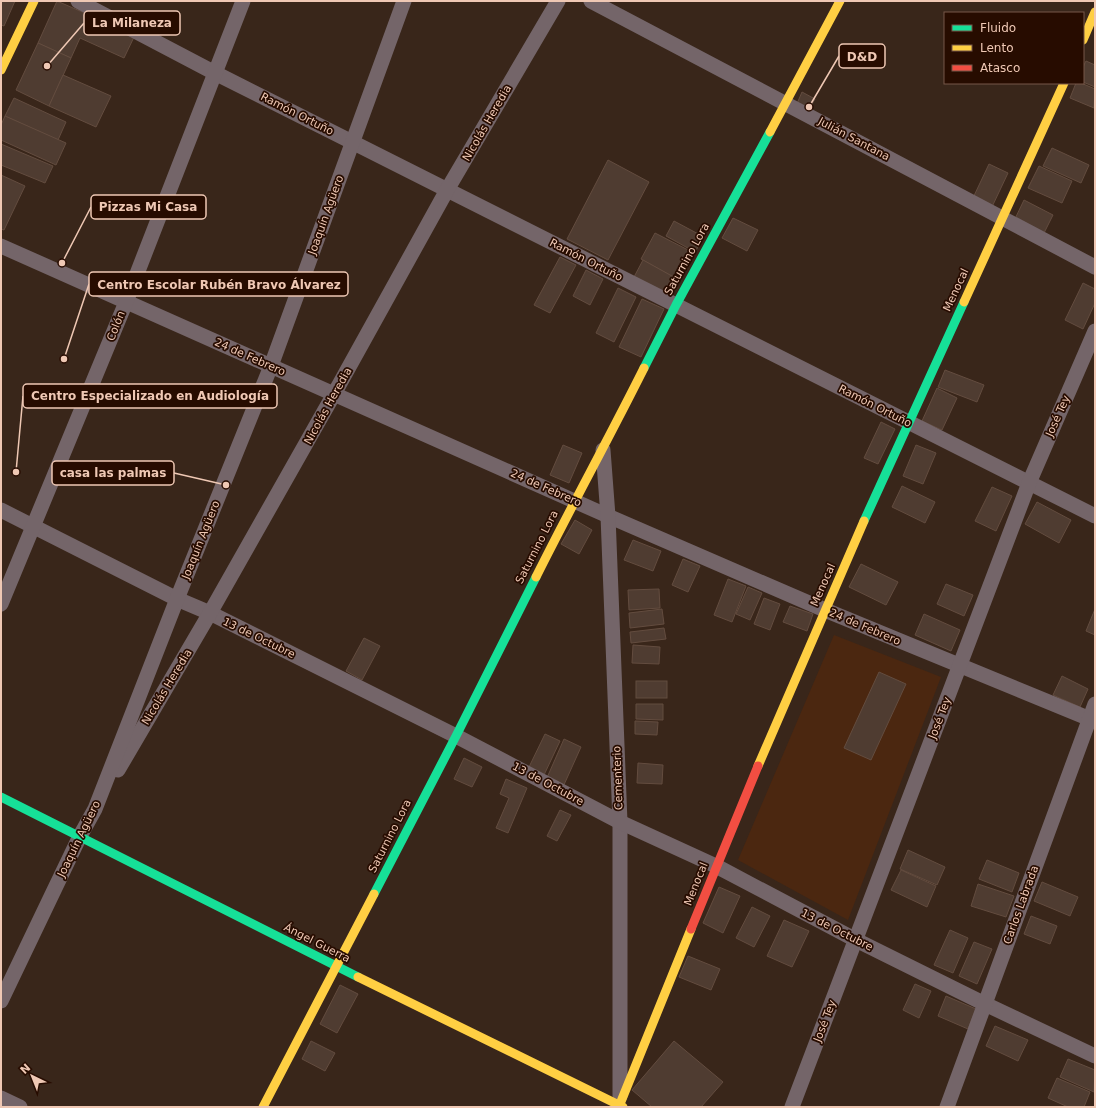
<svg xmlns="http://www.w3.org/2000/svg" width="1096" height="1108" viewBox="0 0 1096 1108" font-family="'DejaVu Sans',sans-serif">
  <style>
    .built { fill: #4b2710 }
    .building { fill: #4f3c31; stroke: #634c3f }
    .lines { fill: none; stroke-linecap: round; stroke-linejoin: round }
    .street { stroke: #746569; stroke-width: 15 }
    .fast { stroke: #16e098; stroke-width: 9 }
    .slow { stroke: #ffcf43; stroke-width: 9 }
    .jam { stroke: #f24e42; stroke-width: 9 }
    .labels { text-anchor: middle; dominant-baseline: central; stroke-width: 3.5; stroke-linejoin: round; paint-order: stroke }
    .street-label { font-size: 11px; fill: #efc8b4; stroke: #270c00 }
    .leader { fill: none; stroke: #efc8b4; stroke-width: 1.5 }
    .callout-dot { fill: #efc8b4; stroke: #270c00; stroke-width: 1.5 }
    .callout { fill: #270c00; stroke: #efc8b4; stroke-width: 1.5 }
    .callout-label { font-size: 12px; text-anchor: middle; font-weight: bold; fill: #efc8b4 }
  </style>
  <rect width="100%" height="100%" fill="#39261a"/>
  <!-- built -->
  <path class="built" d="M834,635l107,42 -93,243 -110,-60z"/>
  <!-- building -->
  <g class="building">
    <path d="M1,1h14l-11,25 -3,-1z"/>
    <path d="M57,1l78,34 -11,23 -44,-20 -9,20 -33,-15z"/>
    <path d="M38,43l33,15 -22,48 -33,-16z"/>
    <path d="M1086,61l9,4v22l-12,-5v-15z"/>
    <path d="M63,75l48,21 -15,31 -47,-21z"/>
    <path d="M1076,83h5l14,6 -1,19 -24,-10z"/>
    <path d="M802,92l13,7 -8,13 -11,-6z"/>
    <path d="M14,98l52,24 -8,18 -53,-24z"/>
    <path d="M5,116l61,27 -10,22 -55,-25v-15z"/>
    <path d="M1,144l52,22 -8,17 -44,-18z"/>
    <path d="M1052,148l37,17 -8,18 -38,-17z"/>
    <path d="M608,160l41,22 -41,78 -41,-21z"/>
    <path d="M989,164l19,9 -17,36 -19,-9z"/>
    <path d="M1039,166l33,15 -10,22 -34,-15z"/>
    <path d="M1,175l24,11 -21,44 -3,-1z"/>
    <path d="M1024,200l29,15 -11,22 -29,-14z"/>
    <path d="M733,218l25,12 -11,21 -25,-13z"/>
    <path d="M674,221l30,16 -9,15 -29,-16z"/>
    <path d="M655,233l39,20 -15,27 -38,-21z"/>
    <path d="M560,257l16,8 -26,48 -16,-8z"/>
    <path d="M643,260l36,20 -9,16 -36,-19z"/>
    <path d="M586,270l17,9 -13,26 -17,-9z"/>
    <path d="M1083,283l12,6v14l-12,26 -18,-9z"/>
    <path d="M618,288l18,9 -22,45 -18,-9z"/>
    <path d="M642,299l22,10 -23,48 -22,-10z"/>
    <path d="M945,370l39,15 -7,17 -39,-15z"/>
    <path d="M937,388l20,10 -15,32 -20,-9z"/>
    <path d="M881,422l14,7 -17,35 -14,-6z"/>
    <path d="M563,445l19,8 -13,30 -19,-8z"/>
    <path d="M916,445l20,8 -13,31 -20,-8z"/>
    <path d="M902,486l33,16 -10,21 -33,-16z"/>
    <path d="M992,487l20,9 -16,35 -21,-10z"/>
    <path d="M1037,502l34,18 -12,23 -34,-19z"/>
    <path d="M575,520l17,10 -13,24 -18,-10z"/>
    <path d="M633,540l28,11 -8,20 -29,-11z"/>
    <path d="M683,559l17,7 -12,26 -16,-7z"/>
    <path d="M861,564l37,18 -12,23 -37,-18z"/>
    <path d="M728,579l18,7 -14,36 -18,-7z"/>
    <path d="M946,584l27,11 -9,21 -27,-12z"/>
    <path d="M748,587l14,6 -12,27 -14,-6z"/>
    <path d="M659,589l1,19 -31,2 -1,-20z"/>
    <path d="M764,598l16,6 -10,26 -16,-6z"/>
    <path d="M790,606l23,8 -6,17 -24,-9z"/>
    <path d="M662,609l2,15 -34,4 -1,-15z"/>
    <path d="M1095,609v26l-9,-4z"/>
    <path d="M924,614l36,16 -9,21 -36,-16z"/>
    <path d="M664,628l2,11 -35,4 -1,-11z"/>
    <path d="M364,638l16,8 -18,34 -16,-9z"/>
    <path d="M633,645l27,2 -1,17 -27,-1z"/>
    <path d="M879,672l27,12 -35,76 -27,-12z"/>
    <path d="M1062,676l26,13 -8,18 -27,-12z"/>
    <rect x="636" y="681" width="31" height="17"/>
    <path d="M636,704h27v16l-27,-1z"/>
    <path d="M635,721l23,1 -1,13 -22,-1z"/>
    <path d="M545,734l15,7 -16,34 -15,-8z"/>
    <path d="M564,739l17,8 -18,40 -17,-7z"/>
    <path d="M464,758l18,9 -10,20 -18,-8z"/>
    <path d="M638,763l25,2 -1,19 -25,-1z"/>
    <path d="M506,779l21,9 -19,45 -12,-5 13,-30 -9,-4z"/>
    <path d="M560,810l11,5 -14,26 -10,-5z"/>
    <path d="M908,850l37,17 -8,18 -37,-16z"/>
    <path d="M987,860l32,13 -7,19 -33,-13z"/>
    <path d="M901,870l35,16 -9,21 -36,-17z"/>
    <path d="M1042,882l36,15 -8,19 -36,-15z"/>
    <path d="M978,884l36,12 -8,21 -35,-11z"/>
    <path d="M719,887l21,9 -17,37 -20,-10z"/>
    <path d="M752,907l18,9 -16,31 -18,-9z"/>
    <path d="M1031,916l26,10 -7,18 -26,-10z"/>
    <path d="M784,920l25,11 -17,36 -25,-11z"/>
    <path d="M950,930l18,8 -15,35 -19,-8z"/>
    <path d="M974,942l18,7 -15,35 -18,-8z"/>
    <path d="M688,956l32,13 -9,21 -32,-13z"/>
    <path d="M915,984l16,7 -12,27 -16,-8z"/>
    <path d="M340,985l18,9 -21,39 -17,-9z"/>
    <path d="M946,996l30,13 -8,20 -30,-13z"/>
    <path d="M995,1026l33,14 -10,21 -32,-15z"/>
    <path d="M311,1041l24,12 -10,18 -23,-12z"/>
    <path d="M674,1041l49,41 -22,25h-49l-20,-17z"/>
    <path d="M1068,1059l27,11 -1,22 -34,-15z"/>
    <path d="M1057,1078l33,14 -6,15h-16l-20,-9z"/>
  </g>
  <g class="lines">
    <!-- street -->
    <g class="street">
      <path d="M78,1l137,72 880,443"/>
      <path d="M591,1l504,266"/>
      <path d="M1,246l607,270 217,94 270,111"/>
      <path d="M603,450l5,66 12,306v274"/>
      <path d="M1,510l176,89 33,14 246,123 164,86 96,44 140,74 129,64 110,52"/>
      <path d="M1,604l125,-302 117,-301"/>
      <path d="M118,770l92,-157 124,-219 113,-204 111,-189"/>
      <path d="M1,1001l79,-165 15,-27 82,-210 94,-233 133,-365"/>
      <path d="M1,1098l19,9"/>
      <path d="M792,1107l237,-624 66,-152"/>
      <path d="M947,1107l148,-403"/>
    </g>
    <!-- fast -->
    <g class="fast">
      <path d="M644,368l32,-63 94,-173"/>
      <path d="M864,521l100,-219"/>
      <path d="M1,797l357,180"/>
      <path d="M374,894l82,-158 80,-159"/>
    </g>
    <!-- slow -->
    <g class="slow">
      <path d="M1083,40l12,-28"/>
      <path d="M1,70l33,-69"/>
      <path d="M770,132l70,-131"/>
      <path d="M964,302l100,-219"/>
      <path d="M536,577c35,-70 73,-139 108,-209"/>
      <path d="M758,766l106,-245"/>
      <path d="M358,977l265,130"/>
      <path d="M620,1104l71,-175"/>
      <path d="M263,1107l111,-213"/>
    </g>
    <!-- jam -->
    <path class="jam" d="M691,929l67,-163"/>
  </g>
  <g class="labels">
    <!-- street labels -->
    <g class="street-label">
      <text transform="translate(297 114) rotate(27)">Ramón Ortuño</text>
      <text transform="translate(487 123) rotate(-60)">Nicolás Heredia</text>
      <text transform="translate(854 139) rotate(28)">Julián Santana</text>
      <text transform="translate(326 215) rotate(-70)">Joaquín Agüero</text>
      <text transform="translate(687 259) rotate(-61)">Saturnino Lora</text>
      <text transform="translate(586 260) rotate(27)">Ramón Ortuño</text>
      <text transform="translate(956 290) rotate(-65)">Menocal</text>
      <text transform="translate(116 326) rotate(-68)">Colón</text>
      <text transform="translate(250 357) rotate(24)">24 de Febrero</text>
      <text transform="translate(328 406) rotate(-61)">Nicolás Heredia</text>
      <text transform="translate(875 406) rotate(27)">Ramón Ortuño</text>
      <text transform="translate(1058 416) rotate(-66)">José Tey</text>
      <text transform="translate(546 488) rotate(24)">24 de Febrero</text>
      <text transform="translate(201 540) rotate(-68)">Joaquín Agüero</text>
      <text transform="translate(537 547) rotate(-63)">Saturnino Lora</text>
      <text transform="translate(823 585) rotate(-66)">Menocal</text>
      <text transform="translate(865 627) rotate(23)">24 de Febrero</text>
      <text transform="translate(259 638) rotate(26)">13 de Octubre</text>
      <text transform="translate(167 687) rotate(-59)">Nicolás Heredia</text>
      <text transform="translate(940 718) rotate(-69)">José Tey</text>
      <text transform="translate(618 778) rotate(-92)">Cementerio</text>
      <text transform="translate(548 784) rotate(28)">13 de Octubre</text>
      <text transform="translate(390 836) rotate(-63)">Saturnino Lora</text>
      <text transform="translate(79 839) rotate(-64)">Joaquín Agüero</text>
      <text transform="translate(696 884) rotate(-68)">Menocal</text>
      <text transform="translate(1021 905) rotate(-70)">Carlos Labrada</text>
      <text transform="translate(837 930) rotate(27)">13 de Octubre</text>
      <text transform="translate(317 943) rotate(27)">Ángel Guerra</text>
      <text transform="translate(825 1021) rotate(-69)">José Tey</text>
    </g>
  </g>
  <!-- callouts -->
  <path class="leader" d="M47 66L84 23M809 107L839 56M62 263L91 207M64 359L89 284M16 472L23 396M226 485L174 473"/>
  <g class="callout-dot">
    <circle cx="47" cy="66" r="4"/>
    <circle cx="809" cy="107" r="4"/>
    <circle cx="62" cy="263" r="4"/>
    <circle cx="64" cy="359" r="4"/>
    <circle cx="16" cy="472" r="4"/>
    <circle cx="226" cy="485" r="4"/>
  </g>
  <g class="callout">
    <rect x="84" y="11" width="96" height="24" rx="4"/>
    <rect x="839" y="44" width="46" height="24" rx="4"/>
    <rect x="91" y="195" width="115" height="24" rx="4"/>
    <rect x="89" y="272" width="259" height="24" rx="4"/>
    <rect x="23" y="384" width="254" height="24" rx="4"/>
    <rect x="52" y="461" width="122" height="24" rx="4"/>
  </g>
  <g class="callout-label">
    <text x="132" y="27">La Milaneza</text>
    <text x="862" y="61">D&amp;D</text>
    <text x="148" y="211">Pizzas Mi Casa</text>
    <text x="219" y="289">Centro Escolar Rubén Bravo Álvarez</text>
    <text x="150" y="400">Centro Especializado en Audiología</text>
    <text x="113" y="477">casa las palmas</text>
  </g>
  <!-- border -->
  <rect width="1096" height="1108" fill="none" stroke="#efc8b4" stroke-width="4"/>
  <!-- legend -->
  <rect x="944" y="12" width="140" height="72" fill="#270c00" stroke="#775748"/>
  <rect x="952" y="25" width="20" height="6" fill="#16e098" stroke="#775748"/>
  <text x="980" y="32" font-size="12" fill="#efc8b4">Fluido</text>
  <rect x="952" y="45" width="20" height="6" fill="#ffcf43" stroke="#775748"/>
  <text x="980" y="52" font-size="12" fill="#efc8b4">Lento</text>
  <rect x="952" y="65" width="20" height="6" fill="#f24e42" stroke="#775748"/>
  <text x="980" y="72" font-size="12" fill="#efc8b4">Atasco</text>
  <!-- north arrow -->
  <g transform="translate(32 1076) rotate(317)" stroke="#270c00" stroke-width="3" paint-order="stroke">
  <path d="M0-3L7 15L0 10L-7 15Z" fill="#efc8b4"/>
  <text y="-6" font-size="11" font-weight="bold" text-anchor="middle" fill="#efc8b4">N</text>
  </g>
</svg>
